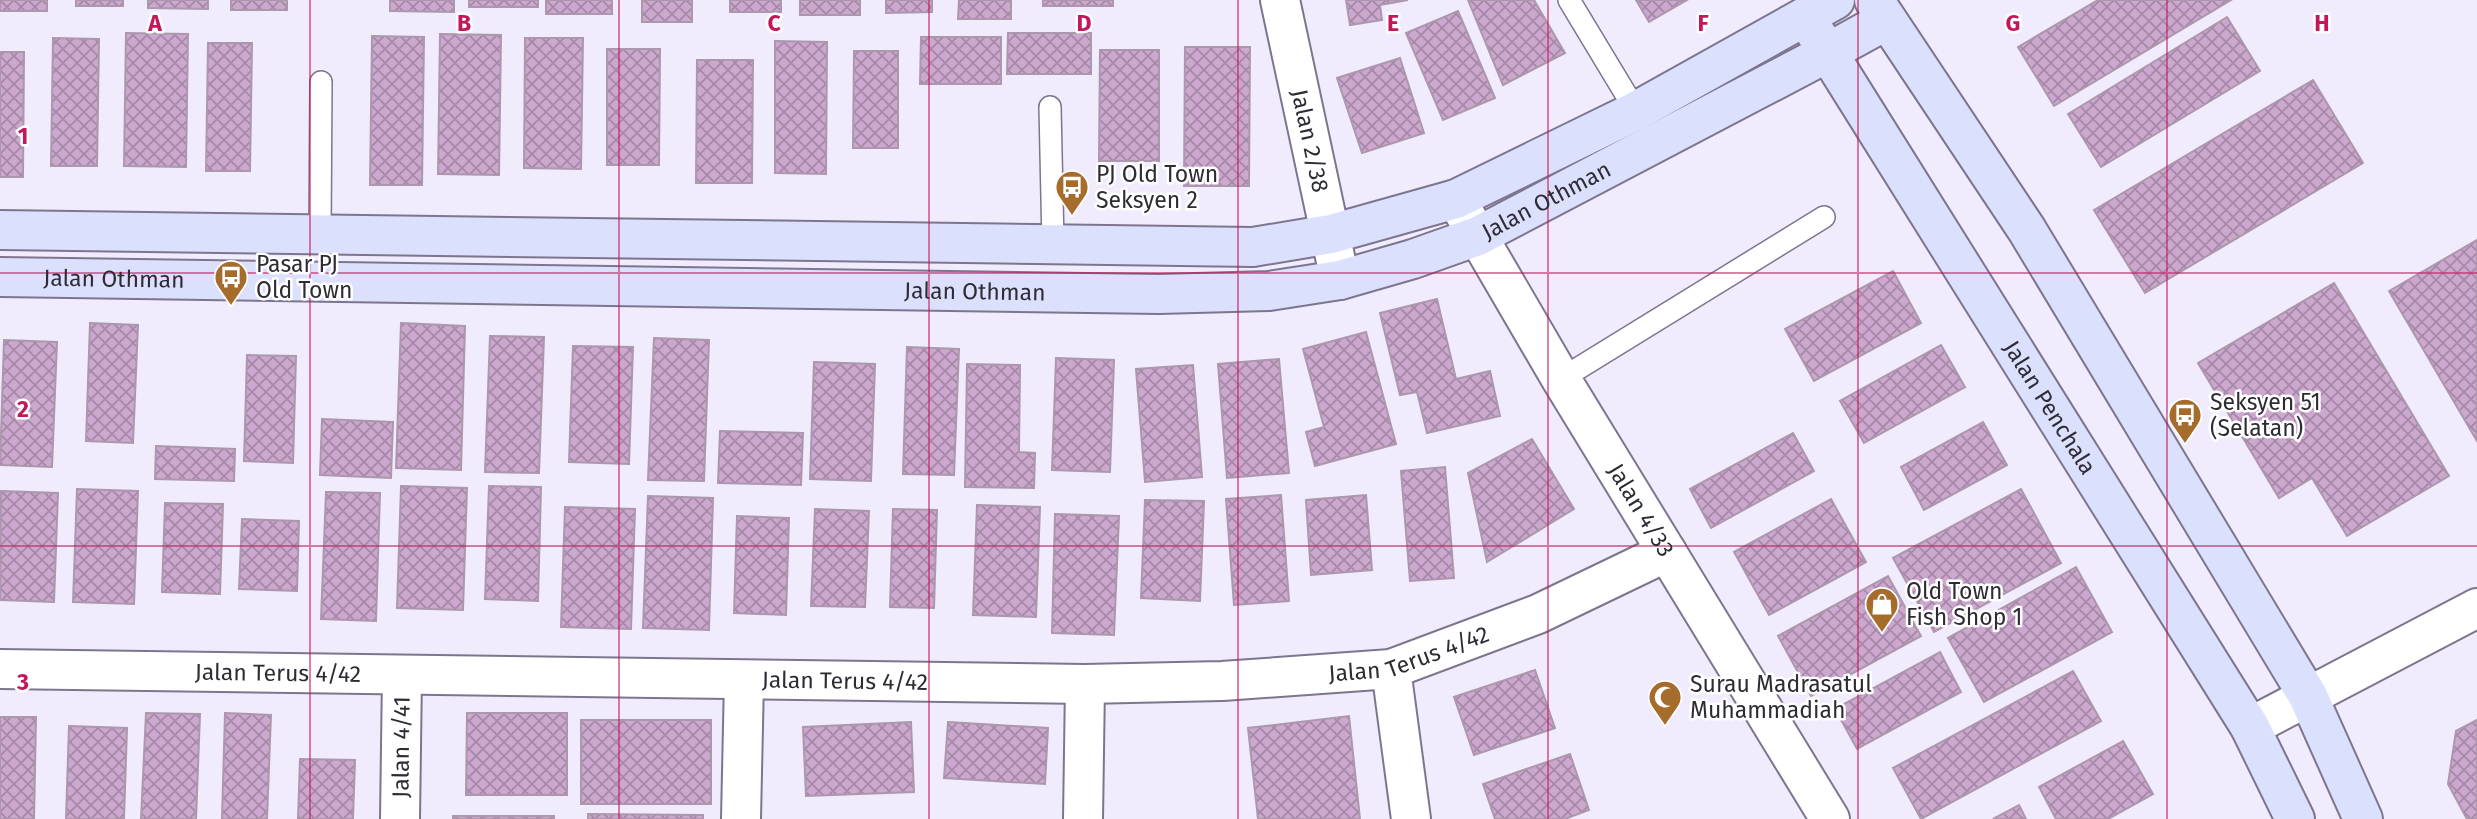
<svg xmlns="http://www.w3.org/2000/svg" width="2477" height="819" viewBox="0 0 2477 819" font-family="'Fira Sans',sans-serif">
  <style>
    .building { fill: url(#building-cross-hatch); stroke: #ac97ad; stroke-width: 2 }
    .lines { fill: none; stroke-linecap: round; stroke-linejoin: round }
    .service-casing { stroke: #7d758e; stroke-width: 24 }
    .minor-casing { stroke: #7d758e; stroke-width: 42 }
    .secondary-casing { stroke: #7d758e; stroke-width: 42 }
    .service { stroke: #fff; stroke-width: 21 }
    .minor { stroke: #fff; stroke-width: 38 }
    .secondary { stroke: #dbe0fd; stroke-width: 38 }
    .grid { fill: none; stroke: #c2185b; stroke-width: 2; stroke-opacity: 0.55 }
    .labels { text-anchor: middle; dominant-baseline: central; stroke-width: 5; stroke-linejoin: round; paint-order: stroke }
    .street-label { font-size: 23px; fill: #2e2b35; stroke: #fff }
    .poi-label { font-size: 23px; fill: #2e2b35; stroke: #fff; text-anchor: start }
    .grid-label { font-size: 23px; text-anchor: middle; font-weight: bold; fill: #c2185b; stroke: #fff; stroke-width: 5; stroke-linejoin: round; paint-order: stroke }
  </style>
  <defs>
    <pattern id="building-cross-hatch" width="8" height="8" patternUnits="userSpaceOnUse" patternTransform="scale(1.75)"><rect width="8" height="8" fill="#cca7ce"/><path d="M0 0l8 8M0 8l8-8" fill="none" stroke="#a688a8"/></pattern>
  </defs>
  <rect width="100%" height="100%" fill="#f1ecfd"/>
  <!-- building -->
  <g class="building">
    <rect x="0" y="0" width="47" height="11"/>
    <rect x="76" y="0" width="47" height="6"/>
    <path d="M148,0h60v9l-60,-1z"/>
    <rect x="231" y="0" width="56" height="10"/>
    <path d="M390,0h64v12l-64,-1z"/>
    <rect x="469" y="0" width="69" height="7"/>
    <rect x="546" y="0" width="66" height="14"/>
    <rect x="642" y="0" width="50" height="22"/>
    <rect x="730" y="0" width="51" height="12"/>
    <rect x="800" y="0" width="60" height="15"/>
    <path d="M886,0h46v12l-46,1z"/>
    <path d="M959,0h52v19h-53z"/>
    <rect x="1043" y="0" width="70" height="6"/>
    <path d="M1346,0h62l-28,5 2,15 -32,5z"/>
    <path d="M1468,0h66l31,53 -62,32z"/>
    <path d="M1636,0h51l-38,22z"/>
    <path d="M2098,0h133l-177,106 -36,-59z"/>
    <path d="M1458,11l37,87 -52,22 -37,-87z"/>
    <path d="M2227,17l33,54 -159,96 -33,-53z"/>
    <path d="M126,33l62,1 -2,133 -62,-1z"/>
    <path d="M1008,33h83v41h-84z"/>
    <path d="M440,34l61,1 -2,140 -61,-1z"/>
    <path d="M372,36l52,1 -2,148h-52z"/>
    <path d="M921,37h80v47h-81z"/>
    <path d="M53,38l46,1 -2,127h-46z"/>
    <path d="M525,38h58l-2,131 -57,-1z"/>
    <path d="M775,41l52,1 -1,132 -51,-1z"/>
    <path d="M208,43h44l-2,128h-44z"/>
    <path d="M1185,47h65l-1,139h-65z"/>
    <path d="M607,49h53l-1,116h-52z"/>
    <path d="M1100,50h59v111h-60z"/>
    <path d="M854,51h44v97h-45z"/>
    <path d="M0,52h24l-1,125h-23z"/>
    <path d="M1400,58l24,75 -62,20 -25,-75z"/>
    <path d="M697,60h56l-1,123h-56z"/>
    <path d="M2313,80l50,83 -218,130 -51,-83z"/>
    <path d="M2477,240v201l-88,-150z"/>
    <path d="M1893,271l28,52 -107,58 -29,-52z"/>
    <path d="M2334,283l115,193 -102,60 -35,-58 -33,20 -81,-135z"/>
    <path d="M1437,299l19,80 34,-8 10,45 -73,17 -10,-41 -17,3 -20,-82z"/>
    <path d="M90,323l48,2 -5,118 -47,-2z"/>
    <path d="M401,323l64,3 -4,144 -65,-2z"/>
    <path d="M1366,332l30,112 -81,22 -9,-34 18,-5 -21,-78z"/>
    <path d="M490,336l54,1 -5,136 -54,-1z"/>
    <path d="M654,338l55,2 -5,141 -56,-1z"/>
    <path d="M4,340l53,2 -5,125 -52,-2z"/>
    <path d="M1941,345l24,42 -101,56 -24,-42z"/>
    <path d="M573,346l60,1 -4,117 -60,-2z"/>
    <path d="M907,347l52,2 -5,126 -51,-1z"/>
    <path d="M247,355l49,1 -3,107 -49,-2z"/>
    <path d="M1056,358l58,2 -4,112 -58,-2z"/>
    <path d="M1279,359l10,114 -62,5 -9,-114z"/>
    <path d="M814,362l61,2 -4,117 -61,-2z"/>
    <path d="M967,364l53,1 -1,87 16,1 -1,35 -69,-1z"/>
    <path d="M1193,365l9,112 -57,5 -9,-113z"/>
    <path d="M322,419l71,3 -2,56 -71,-3z"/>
    <path d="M1983,422l24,43 -83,45 -23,-43z"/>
    <path d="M720,431l83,2 -2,52 -83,-2z"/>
    <path d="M1793,433l21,38 -103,57 -21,-39z"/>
    <path d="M1532,439l42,70 -87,53 -19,-89z"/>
    <path d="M156,446l79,3 -1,32 -79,-2z"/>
    <path d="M1445,467l9,111 -44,3 -9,-110z"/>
    <path d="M401,486l66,2 -4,122 -66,-2z"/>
    <path d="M489,486l52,1 -3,114 -53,-2z"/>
    <path d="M77,489l61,2 -4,113 -61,-2z"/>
    <path d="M2021,489l40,74 -127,69 -41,-74z"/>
    <path d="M1,491l57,2 -4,109 -54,-2z"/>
    <path d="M326,492l54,1 -4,128 -55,-2z"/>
    <path d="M1281,495l8,106 -55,4 -8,-106z"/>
    <path d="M1366,495l6,75 -61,5 -5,-75z"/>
    <path d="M648,496l65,2 -4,132 -66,-2z"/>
    <path d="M1831,499l35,63 -97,53 -35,-63z"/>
    <path d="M1145,500l59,1 -4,100 -59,-3z"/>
    <path d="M165,503l58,1 -3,90 -58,-2z"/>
    <path d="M977,505l63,2 -4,110 -63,-2z"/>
    <path d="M565,507l70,2 -4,120 -70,-2z"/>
    <path d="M815,509l54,2 -4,96 -54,-1z"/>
    <path d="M893,509l44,1 -3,98 -44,-1z"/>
    <path d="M1055,514l64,2 -5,119 -62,-2z"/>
    <path d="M737,516l52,2 -3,97 -52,-2z"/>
    <path d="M242,519l57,2 -2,70 -58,-2z"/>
    <path d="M2076,567l36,65 -128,70 -36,-64z"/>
    <path d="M1888,576l33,60 -110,60 -33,-60z"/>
    <path d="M1940,652l21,40 -104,57 -22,-40z"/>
    <path d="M1535,670l20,58 -81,27 -20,-58z"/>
    <path d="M2073,671l28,50 -180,98 -28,-51z"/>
    <path d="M146,713l54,1 -4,105h-55z"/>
    <path d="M225,713l46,2 -4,104h-45z"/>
    <path d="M467,713h100v82h-101z"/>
    <path d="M1349,716l11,103h-102l-10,-91z"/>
    <path d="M0,717h36l-2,102h-34z"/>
    <rect x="581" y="720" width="130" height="84"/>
    <path d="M2477,720v99h-10l-19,-35 8,-53z"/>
    <path d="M911,722l3,70 -108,4 -3,-69z"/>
    <path d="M948,722l100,6 -3,56 -101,-6z"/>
    <path d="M69,726l58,2 -3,91h-58z"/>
    <path d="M2123,741l30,53 -45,25h-52l-17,-32z"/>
    <path d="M1570,754l19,56 -24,9h-70l-12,-35z"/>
    <path d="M300,759l55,1 -2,59h-55z"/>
    <path d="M2019,805l7,14h-33z"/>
    <path d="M588,814l115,1v4h-115z"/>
    <rect x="453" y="816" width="101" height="3"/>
  </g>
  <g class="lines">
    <defs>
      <g id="service">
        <path d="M1569,0l67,111"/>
        <path d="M1050,107l3,137"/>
        <path d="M320,234l1,-152"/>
        <path d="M1561,379l263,-162"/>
      </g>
      <g id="minor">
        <path id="s1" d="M1280,0l60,280"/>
        <path id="s2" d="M1456,199l105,180 269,440"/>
        <path id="s3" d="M0,669l1085,15 137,-3 169,-12 147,-55 129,-62"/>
        <path d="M1391,669l20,150"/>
        <path d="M2250,727l227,-119"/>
        <path id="s4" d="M400,819l2,-144"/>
        <path d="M741,819l3,-139"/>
        <path d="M1083,819l2,-135"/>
      </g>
      <g id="secondary">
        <path d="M1874,0l153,230 281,466 55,123"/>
        <path id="s5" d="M1815,32l435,695 45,92"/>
        <path d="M0,230l1253,17 78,-13 125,-35 180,-88 199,-111"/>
        <path id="s6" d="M0,277l1159,17 110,-3 71,-11 73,-21 65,-23 349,-183 60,-33"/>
      </g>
    </defs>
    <!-- service casing -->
    <use href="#service" class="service-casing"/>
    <!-- minor casing -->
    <use href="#minor" class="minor-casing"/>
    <!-- secondary casing -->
    <use href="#secondary" class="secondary-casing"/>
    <!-- service -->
    <use href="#service" class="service"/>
    <!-- minor -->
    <use href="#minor" class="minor"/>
    <!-- secondary -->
    <use href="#secondary" class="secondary"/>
  </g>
  <!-- grid -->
  <path class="grid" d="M310,0v819M619,0v819M929,0v819M1238,0v819M1548,0v819M1858,0v819M2167,0v819M0,273h2477M0,546h2477"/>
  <!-- icons -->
  <defs>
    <symbol id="bus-pin" viewBox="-11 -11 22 30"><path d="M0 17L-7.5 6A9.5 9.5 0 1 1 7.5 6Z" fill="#a66c2c" stroke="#fff"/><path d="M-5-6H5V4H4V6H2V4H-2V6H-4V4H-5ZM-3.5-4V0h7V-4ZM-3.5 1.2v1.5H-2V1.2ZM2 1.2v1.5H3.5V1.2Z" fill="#fff"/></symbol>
    <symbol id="shop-pin" viewBox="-11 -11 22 30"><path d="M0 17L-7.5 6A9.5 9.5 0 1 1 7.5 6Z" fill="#a66c2c" stroke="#fff"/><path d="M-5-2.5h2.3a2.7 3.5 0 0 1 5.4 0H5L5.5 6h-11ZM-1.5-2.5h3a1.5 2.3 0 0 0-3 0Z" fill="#fff"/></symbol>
    <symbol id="mosque-pin" viewBox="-11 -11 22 30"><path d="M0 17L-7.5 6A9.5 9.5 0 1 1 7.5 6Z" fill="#a66c2c" stroke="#fff"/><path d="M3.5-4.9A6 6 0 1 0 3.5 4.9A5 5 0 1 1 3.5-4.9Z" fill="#fff"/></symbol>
  </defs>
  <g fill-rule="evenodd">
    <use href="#bus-pin" x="1053" y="168" width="38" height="52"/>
    <use href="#bus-pin" x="212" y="258" width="38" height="52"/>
    <use href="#bus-pin" x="2166" y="396" width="38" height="52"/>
    <use href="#shop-pin" x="1863" y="585" width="38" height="52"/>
    <use href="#mosque-pin" x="1646" y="678" width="38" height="52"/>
  </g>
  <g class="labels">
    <!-- street labels -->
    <g class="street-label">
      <text stroke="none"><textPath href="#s1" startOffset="144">Jalan 2/38</textPath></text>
      <text stroke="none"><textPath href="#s6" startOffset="1563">Jalan Othman</textPath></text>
      <text stroke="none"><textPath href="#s6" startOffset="114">Jalan Othman</textPath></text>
      <text stroke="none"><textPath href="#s6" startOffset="975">Jalan Othman</textPath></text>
      <text stroke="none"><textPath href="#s5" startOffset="443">Jalan Penchala</textPath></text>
      <text stroke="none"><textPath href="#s2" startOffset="362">Jalan 4/33</textPath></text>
      <text stroke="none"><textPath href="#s3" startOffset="1412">Jalan Terus 4/42</textPath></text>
      <text stroke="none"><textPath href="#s3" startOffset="278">Jalan Terus 4/42</textPath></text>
      <text stroke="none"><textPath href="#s3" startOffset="845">Jalan Terus 4/42</textPath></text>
      <text stroke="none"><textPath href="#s4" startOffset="72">Jalan 4/41</textPath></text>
    </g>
    <!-- poi labels -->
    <g class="poi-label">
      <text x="1096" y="174">PJ Old Town<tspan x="1096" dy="26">Seksyen 2</tspan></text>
      <text x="256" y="264">Pasar PJ<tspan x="256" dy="26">Old Town</tspan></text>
      <text x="2210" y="402">Seksyen 51<tspan x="2210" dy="26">(Selatan)</tspan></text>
      <text x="1906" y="591">Old Town<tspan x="1906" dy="26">Fish Shop 1</tspan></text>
      <text x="1690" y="684">Surau Madrasatul<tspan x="1690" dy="26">Muhammadiah</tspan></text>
    </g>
  </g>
  <g class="grid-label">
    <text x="155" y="31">A</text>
    <text x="464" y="31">B</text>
    <text x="774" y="31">C</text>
    <text x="1084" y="31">D</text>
    <text x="1393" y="31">E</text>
    <text x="1703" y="31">F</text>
    <text x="2013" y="31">G</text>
    <text x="2322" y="31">H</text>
    <text x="23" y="144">1</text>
    <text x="23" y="417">2</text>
    <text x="23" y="690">3</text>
  </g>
</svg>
